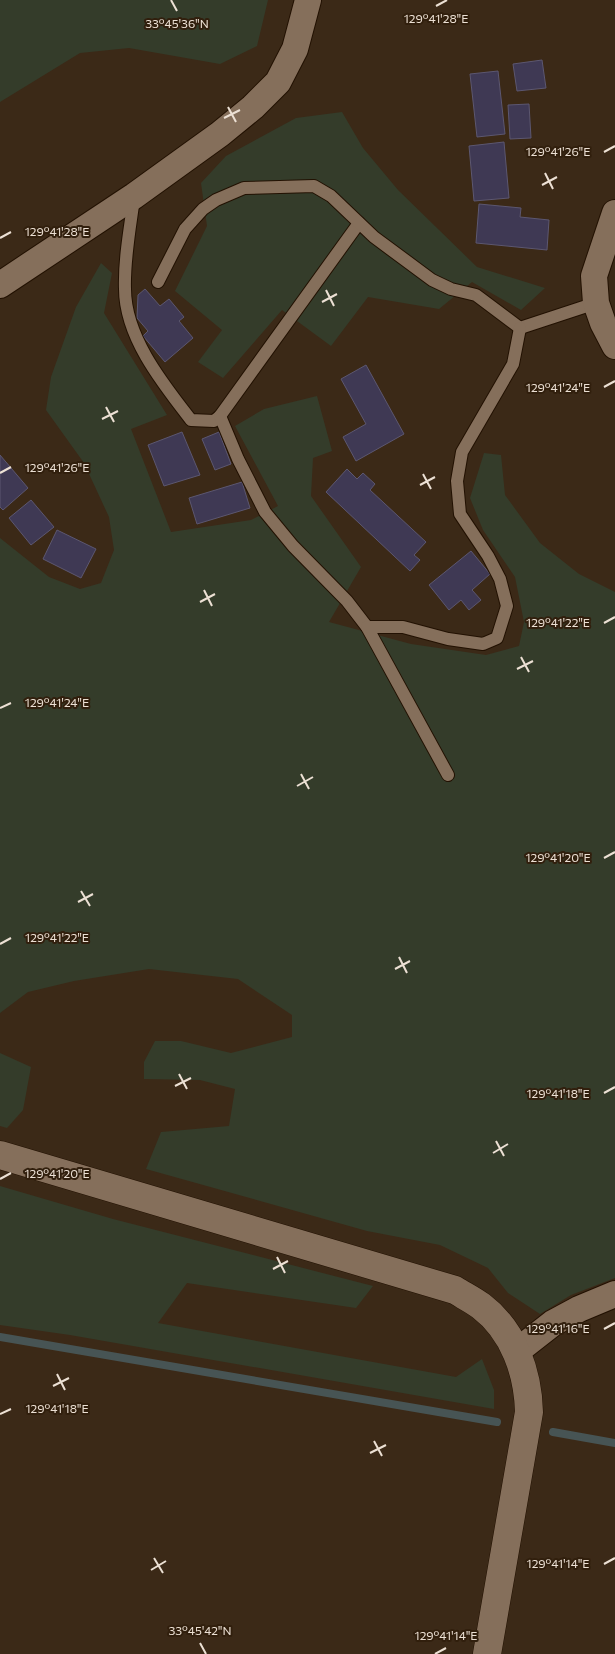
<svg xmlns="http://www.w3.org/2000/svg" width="615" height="1654" viewBox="0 0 615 1654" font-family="Commissioner,sans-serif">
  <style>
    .green { fill: #343c2a }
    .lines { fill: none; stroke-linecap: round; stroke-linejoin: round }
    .stream { stroke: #475454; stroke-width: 8 }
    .building { fill: #3f3954; stroke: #5c5770 }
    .service-casing { stroke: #221102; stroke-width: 14 }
    .minor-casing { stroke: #221102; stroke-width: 28 }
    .tertiary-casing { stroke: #221102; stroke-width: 29 }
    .service { stroke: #856f5b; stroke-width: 12 }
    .minor { stroke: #856f5b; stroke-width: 26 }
    .tertiary { stroke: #856f5b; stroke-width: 28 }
    .ticks { fill: none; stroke: #ece0d4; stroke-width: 2 }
    .ticks-label { font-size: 12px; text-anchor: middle; fill: #ece0d4; stroke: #311f0d; stroke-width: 4; stroke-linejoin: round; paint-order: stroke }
  </style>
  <rect width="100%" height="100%" fill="#3b2917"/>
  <!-- green -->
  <g class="green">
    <path d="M0,0h268l-11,46 -37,18 -91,-16 -49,5 -80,49z"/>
    <path d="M342,112l21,36 35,42 79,77 68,21 -24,22 -49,-28 -33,27 -71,-12 -37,49 -49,-36 -59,68 -25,-16 24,-32 -47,-39 32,-65 -6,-43 25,-27 70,-38z"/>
    <path d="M101,263l11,10 -8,40 63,102 -36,14 40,103 80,-12 27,-14 -43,-80 29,-17 53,-13 15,55 -19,7 -2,38 50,71 -32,55 82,22 75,11 33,-9 5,-24 -9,-45 -32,-47 -13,-32 14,-45 17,2 4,40 35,48 39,31 36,18v686l-44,17 -31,19 -32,-21 -20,-25 -48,-23 -73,-14 -221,-62 15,-37 68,-6 6,-37 -35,-9 -56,-1v-17l11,-21h26l50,12 61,-16v-22l-54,-36 -89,-10 -75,12 -46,11 -28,21v-475l49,39 31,12 21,-6 13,-33 -5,-33 -25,-54 -38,-53 5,-33 25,-70z"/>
    <path d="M0,1053l31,14 -8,43 -16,18 -7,-2z"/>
    <path d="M0,1186l113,33 260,67 -17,22 -169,-25 -29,40 298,54 26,-18 12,31v19l-424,-74 -70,-10z"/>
  </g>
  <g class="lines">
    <!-- stream -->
    <g class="stream">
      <path d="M0,1337l497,85"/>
      <path d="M553,1432l62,11"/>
    </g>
  </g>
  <!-- building -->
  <g class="building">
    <path d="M542,60l4,28 -29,3 -4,-27z"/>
    <path d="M498,71l7,63 -28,3 -7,-63z"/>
    <path d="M529,104l2,34 -21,1 -2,-34z"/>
    <path d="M504,142l5,56 -35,3 -5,-55z"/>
    <path d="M479,204l42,4 -1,9 29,3 -2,30 -71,-7z"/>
    <path d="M145,289l15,17 9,-7 15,18 -5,4 14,17 -28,24 -22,-26 5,-5 -11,-13 1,-23z"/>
    <path d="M366,365l38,69 -48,27 -13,-24 23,-13 -25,-45z"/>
    <path d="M182,432l18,43 -36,11 -16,-41z"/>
    <path d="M219,432l12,32 -16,6 -13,-31z"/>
    <path d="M0,455l28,33 -25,22 -3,-3z"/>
    <path d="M347,469l10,10 6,-6 12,11 -5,6 56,52 -12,13 6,5 -10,11 -84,-79z"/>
    <path d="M242,482l8,26 -53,16 -8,-26z"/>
    <path d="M31,500l23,27 -23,18 -22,-27z"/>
    <path d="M57,530l39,19 -15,29 -38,-19z"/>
    <path d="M471,551l19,23 -18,16 9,10 -12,10 -8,-10 -12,10 -20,-25z"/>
  </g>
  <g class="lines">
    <defs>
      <g id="service">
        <path d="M134,198c-4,30 -10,61 -9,91 0,48 38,95 66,131l23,1 6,-5 139,-193"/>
        <path d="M158,282l27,-53 18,-20 13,-9 28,-12 70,-2 17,10 43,41 58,43 19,9 25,6 44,33 76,-25"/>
        <path d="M220,416l18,43 27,53 28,34 54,55 20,26 81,148"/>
        <path d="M367,627h36l45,12 35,5 14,-6 10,-32 -7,-27 -12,-23 -28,-42 -3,-33 5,-29 51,-88 7,-36"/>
      </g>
      <g id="minor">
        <path d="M615,213l-21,63 2,27 7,20 12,23"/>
        <path d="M0,285l134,-89 86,-62 33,-27 25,-25 17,-33 13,-49"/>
        <path d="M516,1352l37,-29 26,-14 36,-15"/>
      </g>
      <path id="tertiary" d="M0,1155l455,135c8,5 18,10 26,16 33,25 47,67 48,106l-42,242"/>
    </defs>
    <!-- service casing -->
    <use href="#service" class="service-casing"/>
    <!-- minor casing -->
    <use href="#minor" class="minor-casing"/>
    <!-- tertiary casing -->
    <use href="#tertiary" class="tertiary-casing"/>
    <!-- service -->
    <use href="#service" class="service"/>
    <!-- minor -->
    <use href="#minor" class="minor"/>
    <!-- tertiary -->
    <use href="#tertiary" class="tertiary"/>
  </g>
  <!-- ticks -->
  <path class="ticks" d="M171,0l6,11M436,6l11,-6M228,107l8,15M224,118l16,-8M604,152l11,-6M545,173l8,16M542,185l15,-8M0,238l11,-6M326,290l8,16M322,302l15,-8M604,387l11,-6M106,407l8,15M102,419l16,-8M0,473l11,-6M423,474l8,15M420,485l15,-8M204,590l8,16M200,602l15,-8M604,623l11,-6M521,657l8,15M517,669l16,-8M0,708l11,-5M301,774l8,15M297,786l16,-9M604,858l11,-6M81,891l9,15M78,902l15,-8M0,944l11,-6M399,957l8,16M395,969l15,-8M179,1074l8,15M175,1086l16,-8M604,1093l11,-6M496,1141l8,15M493,1153l15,-9M0,1179l11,-6M277,1257l8,16M273,1269l15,-8M604,1329l11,-6M57,1374l8,16M53,1386l16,-8M0,1414l11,-5M374,1441l8,15M370,1453l16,-8M154,1558l9,15M604,1564l11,-6M151,1570l15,-9M200,1643l6,11M435,1654l11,-6"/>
  <g class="ticks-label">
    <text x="436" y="23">129°41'28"E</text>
    <text x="177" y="28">33°45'36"N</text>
    <text x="558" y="156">129°41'26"E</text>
    <text x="57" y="236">129°41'28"E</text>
    <text x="558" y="392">129°41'24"E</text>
    <text x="57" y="472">129°41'26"E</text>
    <text x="558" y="627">129°41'22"E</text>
    <text x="57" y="707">129°41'24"E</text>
    <text x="558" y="862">129°41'20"E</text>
    <text x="57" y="942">129°41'22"E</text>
    <text x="558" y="1098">129°41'18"E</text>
    <text x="57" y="1178">129°41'20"E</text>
    <text x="558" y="1333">129°41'16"E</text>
    <text x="57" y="1413">129°41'18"E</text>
    <text x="558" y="1568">129°41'14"E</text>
    <text x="200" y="1635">33°45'42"N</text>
    <text x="446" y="1640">129°41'14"E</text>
  </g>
</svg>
